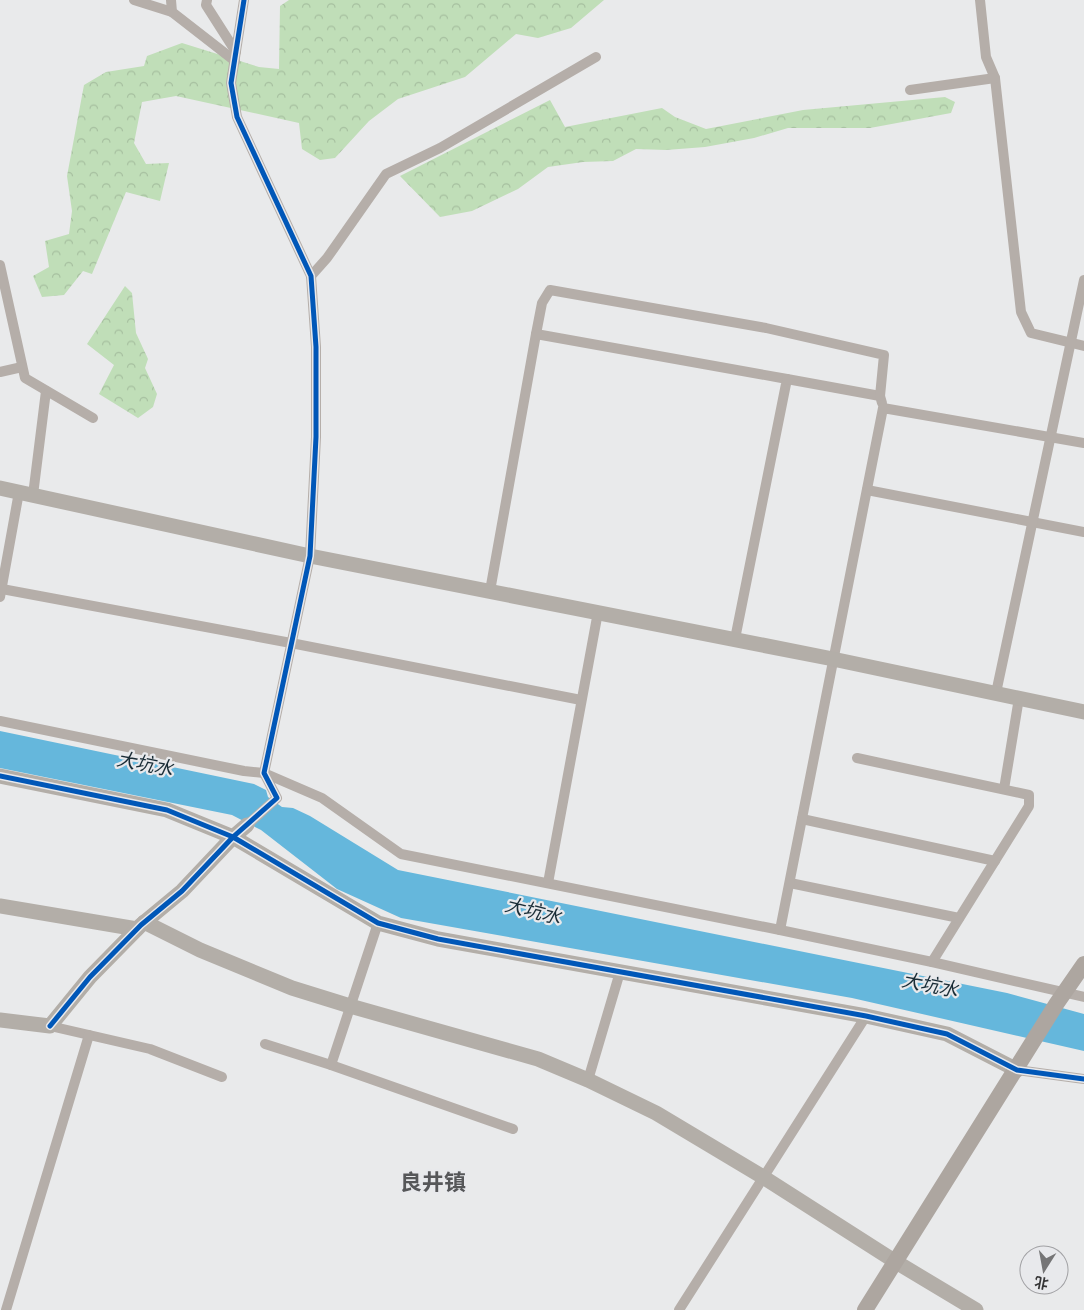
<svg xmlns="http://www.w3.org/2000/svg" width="1084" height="1310" viewBox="0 0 1084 1310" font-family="Poppins,'Noto Sans SC',sans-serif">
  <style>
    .forest { fill: url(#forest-crowns) }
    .water { fill: #65b7dc }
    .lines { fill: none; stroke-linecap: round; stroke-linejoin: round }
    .street { stroke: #b5aea9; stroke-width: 10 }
    .secondary { stroke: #b3aea8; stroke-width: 15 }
    .primary { stroke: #ada6a0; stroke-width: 16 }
    .cycleway-casing { stroke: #e8e9ec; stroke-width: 8 }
    .cycleway { stroke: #0057b8; stroke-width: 5 }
    .labels { text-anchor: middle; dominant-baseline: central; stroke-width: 4.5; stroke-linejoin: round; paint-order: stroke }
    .water-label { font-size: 19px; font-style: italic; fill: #1a2d37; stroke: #e8e9ec }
    .district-label { font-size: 22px; font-weight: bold; fill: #565759; stroke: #e8e9ec }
  </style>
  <defs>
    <pattern id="forest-crowns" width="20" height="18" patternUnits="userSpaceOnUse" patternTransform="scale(1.25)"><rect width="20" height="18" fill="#c0deb8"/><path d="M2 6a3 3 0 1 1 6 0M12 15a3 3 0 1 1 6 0" fill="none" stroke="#a6bf9f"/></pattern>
  </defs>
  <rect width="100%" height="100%" fill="#e9eaeb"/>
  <!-- forest -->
  <g class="forest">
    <path d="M289,0h315l-33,28 -33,10 -22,-4 -51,43 -67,22 -29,22 -34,37 -15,2 -18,-11 -3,-26 -123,-27 -34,6 -8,41 12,21 23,-1 -9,38 -34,-9 -34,82 -9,-3 -19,24 -22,2 -9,-21 16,-9 -4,-26 24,-7 3,-23 -5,-35 17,-91 22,-13 38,-6 3,-10 35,-13 77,24 20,2 1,-63z"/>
    <path d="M945,97l10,5 -4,11 -81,15h-82l-34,10 -49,9 -39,3 -30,-1 -23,12 -30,1 -35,5 -30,22 -46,22 -32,6 -40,-41 150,-76 15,27 97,-19 13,9 31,12 97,-19z"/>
    <path d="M125,286l7,7 4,40 12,26 -3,9 12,26 -4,13 -15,11 -39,-24 15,-29 -27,-21z"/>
  </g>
  <!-- water -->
  <path class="water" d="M0,731l254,53 12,6 2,7 14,10 11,1 17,8 88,54 609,123 77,21v37l-232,-53 -451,-80 -64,-29 -76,-59 -29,-15 -232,-47z"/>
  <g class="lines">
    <!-- street -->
    <g class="street">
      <path d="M134,0l38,12"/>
      <path d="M171,0l1,12 63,49"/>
      <path d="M207,0l-1,5 30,47"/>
      <path d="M244,0l-13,83 6,34 74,159 5,71v90l-6,119 -46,217 13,25 -30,27"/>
      <path d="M980,0l6,57 9,21 26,234 10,21 53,13"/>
      <path d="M910,90l85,-12"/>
      <path d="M0,265l25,113 68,40"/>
      <path d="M311,276l16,-18 59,-84 54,-26 156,-91"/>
      <path d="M536,334l251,45 -52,260"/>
      <path d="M0,372l22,-5"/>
      <path d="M787,379l93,17 2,7"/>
      <path d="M867,490l217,42"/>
      <path d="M33,495l13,-104"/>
      <path d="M2,589l289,54 290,57"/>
      <path d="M490,591l46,-257 6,-31 8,-13 216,38 118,27 -4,41"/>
      <path d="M0,597l19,-105"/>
      <path d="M996,693l88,-413"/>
      <path d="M0,721l244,50 20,2 58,25 79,56 379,76 152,32 152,35"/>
      <path d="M857,758l172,37v11l-97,156"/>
      <path d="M1004,789l15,-91"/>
      <path d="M802,819l193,42"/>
      <path d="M548,883l50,-271"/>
      <path d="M790,883l169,35"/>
      <path d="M780,930l103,-522 201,35"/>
      <path d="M50,1026l100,23 72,28"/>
      <path d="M265,1044l66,21 182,64"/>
      <path d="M331,1065l47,-142"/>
      <path d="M1017,1070l67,9"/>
      <path d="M588,1080l32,-108"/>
      <path d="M6,1310l83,-275"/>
      <path d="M679,1310l187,-294"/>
    </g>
    <!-- secondary -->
    <g class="secondary">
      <path d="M0,488l310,68 518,102 256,54"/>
      <path d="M0,776l167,34 66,27 145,86 60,16 428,77 81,18 70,36"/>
      <path d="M0,906l137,23"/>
      <path d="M144,922l56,28 92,38 58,18 188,53 50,21 68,33 107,64 133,85 80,48"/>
      <path d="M0,1020l50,6 40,-49 51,-52 41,-34 51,-54 14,-12"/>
    </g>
    <!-- primary -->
    <path class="primary" d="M865,1310l192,-307 27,-39"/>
    <defs>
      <g id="cycleway">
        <path d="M0,776l167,34 66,27 145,86 60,16 428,77 81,18 70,36 67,9"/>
        <path d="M50,1026l40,-49 51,-52 41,-34 51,-54 44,-39 -13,-25 46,-217 6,-119v-90l-5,-71 -74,-159 -6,-34 13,-83"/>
      </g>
    </defs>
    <!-- cycleway casing -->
    <use href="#cycleway" class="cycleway-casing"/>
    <!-- cycleway -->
    <use href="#cycleway" class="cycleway"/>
  </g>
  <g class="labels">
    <!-- water labels -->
    <g class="water-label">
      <text transform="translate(145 764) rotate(11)">大坑水</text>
      <text transform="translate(533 911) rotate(14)">大坑水</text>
      <text transform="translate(930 985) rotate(11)">大坑水</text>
    </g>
    <!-- district labels -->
    <g class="district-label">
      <text x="433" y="1182">良井镇</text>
    </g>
  </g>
  <!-- north arrow -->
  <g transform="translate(1044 1270) rotate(191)"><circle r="24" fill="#e8e9ec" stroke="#a1a1a4"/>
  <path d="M0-4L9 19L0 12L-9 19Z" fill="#757576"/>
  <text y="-8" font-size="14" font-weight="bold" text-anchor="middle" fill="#363637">北</text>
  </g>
</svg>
